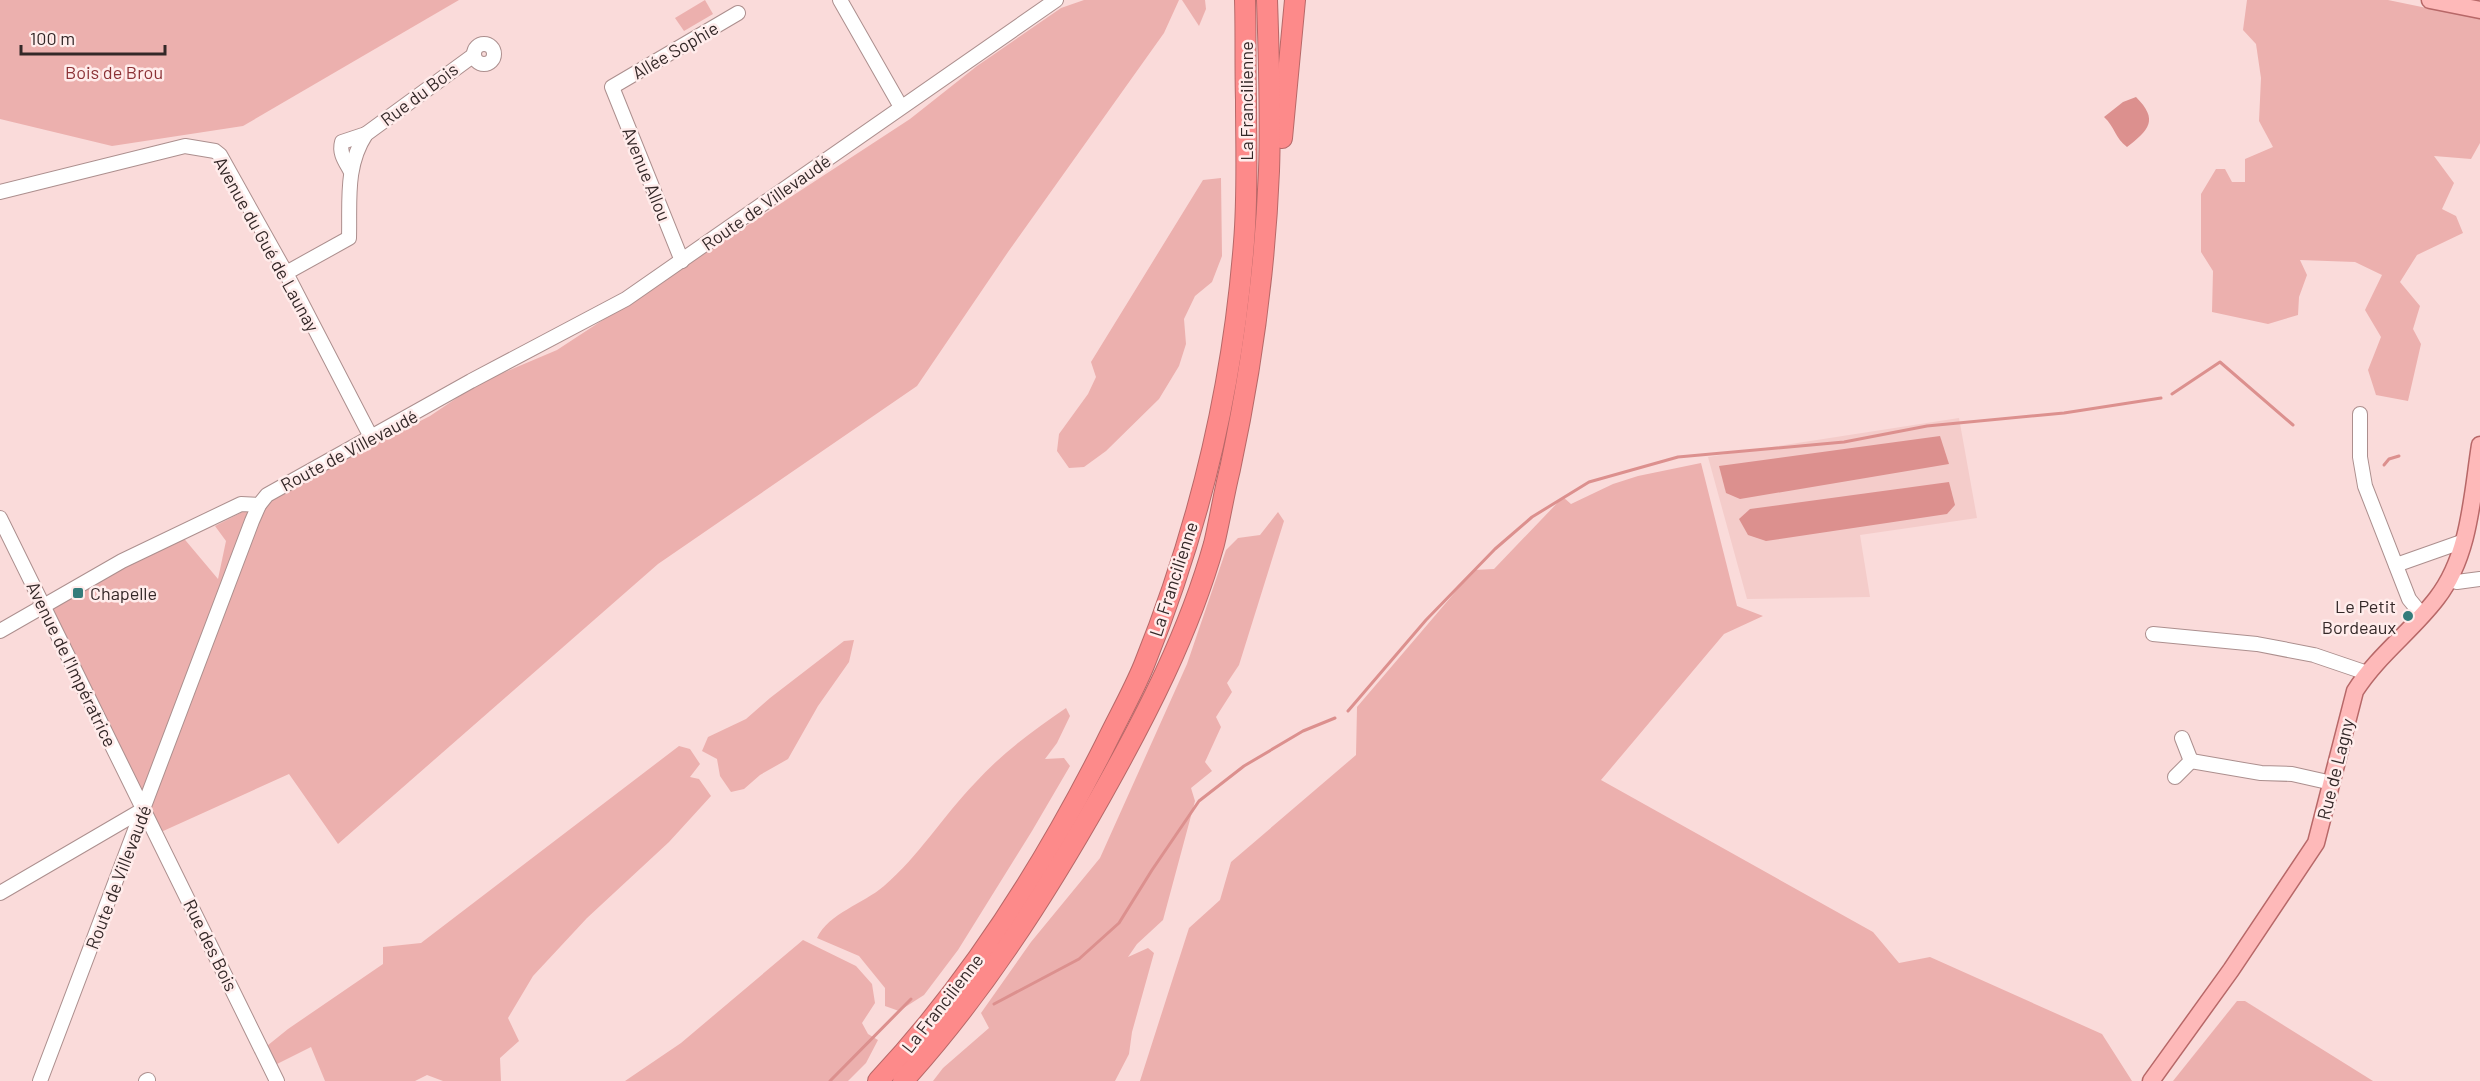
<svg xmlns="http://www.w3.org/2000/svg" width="2480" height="1081" viewBox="0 0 2480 1081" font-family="Barlow,sans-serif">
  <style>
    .built { fill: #f4ccca }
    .green { fill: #ecb0ae }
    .water { fill: #dc908e }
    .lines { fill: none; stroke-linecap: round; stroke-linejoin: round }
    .stream { stroke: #dc908e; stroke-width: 3 }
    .minor-casing { stroke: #ac8f8e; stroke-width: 16 }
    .major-casing { stroke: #b76868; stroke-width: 19 }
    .highway-casing { stroke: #b76868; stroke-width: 22 }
    .minor { stroke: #fff; stroke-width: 14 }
    .major { stroke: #feb9b9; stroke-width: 16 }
    .highway { stroke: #fd8a8a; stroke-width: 20 }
    .poi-dot { fill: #347c7b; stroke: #ffeceb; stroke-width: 2 }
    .labels { text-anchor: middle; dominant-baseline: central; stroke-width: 5; stroke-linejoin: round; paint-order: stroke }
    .street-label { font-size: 18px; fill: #342828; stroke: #ffeceb }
    .park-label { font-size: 18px; fill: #8c3236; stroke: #ffeceb }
    .poi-label { font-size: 18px; fill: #342828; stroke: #ffeceb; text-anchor: start }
  </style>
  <rect width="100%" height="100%" fill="#fadbda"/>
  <!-- built -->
  <path class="built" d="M1959,418l18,100 -117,17 10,62 -123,2 -39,-142z"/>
  <!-- green -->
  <g class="green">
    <path d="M0,0h459l-216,126 -131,20 -112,-27z"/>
    <path d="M705,0l8,14 -29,17 -9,-13z"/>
    <path d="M1084,0h95l-15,33 -156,219 -91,134 -259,178 -320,280 -49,-70 -128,58 -111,-228 131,-69 37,44 8,-38 -11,-15 215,-110 49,-33 78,-33 353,-231 67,-53 84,-58z"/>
    <path d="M1182,0h23l1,9 -7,17z"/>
    <path d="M2247,0h141l92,19v124l-9,16 -37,-3 20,27 -12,26 14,7 7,17 -46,22 -17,27 20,24 -7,23 8,15 -13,57 -32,-6 -8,-25 13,-33 -16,-27 17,-35 -27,-13 -55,-2 7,15 -8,22 -1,18 -30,9 -56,-12 1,-41 -12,-19v-58l15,-25h9l7,13h13v-23l28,-12 -14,-26 2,-43 -5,-34 -13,-14z"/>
    <path d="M1221,178l1,78 -10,26 -17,14 -11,23 2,25 -7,22 -20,33 -53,52 -22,16 -15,1 -12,-17 2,-17 29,-40 8,-17 -5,-15 112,-182z"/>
    <path d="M1701,463l36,143 26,10 -39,18 -123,146 272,152 26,31 31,-6 172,77 30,47h-992l49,-153 31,-28 11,-38 125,-107 1,-48 117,-137 20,-1 69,-72 8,7 42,-20 25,-8z"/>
    <path d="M1278,512l6,9 -45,144 -12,18 5,9 -16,25 5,10 -16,35 7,9 -21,17 4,13 -32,119 -26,24 -9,13 20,-9 6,5 -22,79 -3,22 -14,27h-182l10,-13 46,-40 -8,-15 50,-71 69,-84 87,-194 39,-114 12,-12 22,-3z"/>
    <path d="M854,640l-5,22 -31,44 -30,53 -28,16 -16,14 -13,3 -11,-16 -3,-17 -15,-8 6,-14 38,-18 24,-21 74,-57z"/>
    <path d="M1066,708l4,8 -13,27 -12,16 19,-1 6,8 -38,65 -74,119 -34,45 -25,16 -14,-5v-18l-26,-32 -42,-18c12,-25 46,-34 67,-52 35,-30 59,-70 91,-103 27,-30 59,-53 91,-75z"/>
    <path d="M679,746l11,3 10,15 -10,13 9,2 12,17 -42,46 -82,76 -54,58 -25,42 11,23 -19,17 1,23h-58l-16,-6 -12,6h-90l-14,-34 -40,20 -9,-17 26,-21 95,-65v-17l38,-4z"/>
    <path d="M803,940l53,26 16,18 3,19 -13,20 6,11 10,6 -12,23 -18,18h-223l56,-38z"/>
    <path d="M2237,1001h8l128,80h-200z"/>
  </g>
  <!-- water -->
  <g class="water">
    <path d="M2136,97c23,23 13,33 -9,50 -12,-9 -12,-20 -23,-30l19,-15z"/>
    <path d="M1940,436l9,28 -209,35 -14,-6 -7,-27z"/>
    <path d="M1949,482l6,23 -8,9 -181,27 -18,-6 -9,-16 11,-10z"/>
  </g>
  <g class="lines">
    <!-- stream -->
    <g class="stream">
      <path d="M2172,394l48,-32 73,63"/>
      <path d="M2384,465l5,-6 10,-3"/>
      <path d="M1348,711l78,-91 69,-71 37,-32 57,-35 89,-25 166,-15 83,-16 137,-13 97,-15"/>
      <path d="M994,1004l85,-45 40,-36 33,-53 47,-69 45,-35 59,-35 32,-13"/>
      <path d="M830,1081l81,-82"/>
    </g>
    <defs>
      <g id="minor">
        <path d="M840,0l61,107"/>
        <circle cx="484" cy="54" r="10"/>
        <path d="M350,170c-5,-9 -11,-17 -8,-28l24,-8"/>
        <path d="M0,192l185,-46 30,5 5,4 66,118 85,164"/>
        <path d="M682,261l-70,-174 126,-74"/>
        <path d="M286,273l63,-35c1,-37 -4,-72 17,-104l108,-79"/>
        <path d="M2360,414v43l5,29 44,113 13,16"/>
        <path d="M0,518l277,563"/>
        <path d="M2396,565l68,-24"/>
        <path d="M2450,580l7,2 23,-3"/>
        <path d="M0,631l122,-70 119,-57 18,1"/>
        <path d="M2153,634l104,10 57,11 53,18"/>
        <path d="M2191,761l70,12 31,1 40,9"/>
        <path d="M2175,777l16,-16 -9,-23"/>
        <path d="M0,893l144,-84"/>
        <path d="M40,1081l212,-560 7,-16 8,-10 204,-114 155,-82 430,-299"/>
        <path d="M146,1081l2,-1"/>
      </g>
      <g id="major">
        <path d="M2430,0l50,10"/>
        <path d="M2151,1081l80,-111 85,-127 39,-152c23,-36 57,-60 82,-93 33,-43 35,-102 43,-153"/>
      </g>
      <g id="highway">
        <path d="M1282,138l13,-138"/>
        <path d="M878,1081c93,-99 166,-215 227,-336 13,-27 28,-53 39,-80 54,-134 89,-279 100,-423 4,-47 2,-95 2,-142 -1,-33 0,-67 -1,-100"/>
        <path d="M903,1081c78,-86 141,-184 198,-285 45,-80 88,-163 113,-252 6,-25 10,-51 16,-75 21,-98 35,-198 39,-298 2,-57 0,-114 -2,-171"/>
      </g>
    </defs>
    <!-- minor casing -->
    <use href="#minor" class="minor-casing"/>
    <!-- major casing -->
    <use href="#major" class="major-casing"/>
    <!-- highway casing -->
    <use href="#highway" class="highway-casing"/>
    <!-- minor -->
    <use href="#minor" class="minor"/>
    <!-- major -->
    <use href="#major" class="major"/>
    <!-- highway -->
    <use href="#highway" class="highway"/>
  </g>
  <!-- markers -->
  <g class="poi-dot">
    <rect x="72" y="587" width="12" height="12" rx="3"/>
    <circle cx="2408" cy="616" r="6"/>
  </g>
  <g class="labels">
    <!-- street labels -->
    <g class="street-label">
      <text transform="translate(675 50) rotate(-30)">Allée Sophie</text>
      <text transform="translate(419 94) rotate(-37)">Rue du Bois</text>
      <text transform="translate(1246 101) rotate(-90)">La Francilienne</text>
      <text transform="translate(647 174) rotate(68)">Avenue Allou</text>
      <text transform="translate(766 202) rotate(-35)">Route de Villevaudé</text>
      <text transform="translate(267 244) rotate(61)">Avenue du Gué de Launay</text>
      <text transform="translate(349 450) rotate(-28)">Route de Villevaudé</text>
      <text transform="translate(1173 579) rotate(-72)">La Francilienne</text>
      <text transform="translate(72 664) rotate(64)">Avenue de l'Impératrice</text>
      <text transform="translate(2335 769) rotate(-76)">Rue de Lagny</text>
      <text transform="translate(118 877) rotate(-69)">Route de Villevaudé</text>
      <text transform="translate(211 945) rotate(64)">Rue des Bois</text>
      <text transform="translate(942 1003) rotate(-52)">La Francilienne</text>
    </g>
    <!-- park labels -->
    <g class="park-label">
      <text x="114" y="72">Bois de Brou</text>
    </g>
    <!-- poi labels -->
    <g class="poi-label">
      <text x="90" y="593">Chapelle</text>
      <text x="2396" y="606" text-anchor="end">Le Petit<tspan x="2396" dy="21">Bordeaux</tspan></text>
    </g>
  </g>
  <!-- scale -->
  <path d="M21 45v9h144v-9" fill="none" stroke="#342828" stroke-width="3"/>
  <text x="30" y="45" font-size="18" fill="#342828" stroke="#ffeceb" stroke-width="4.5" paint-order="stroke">100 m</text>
</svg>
